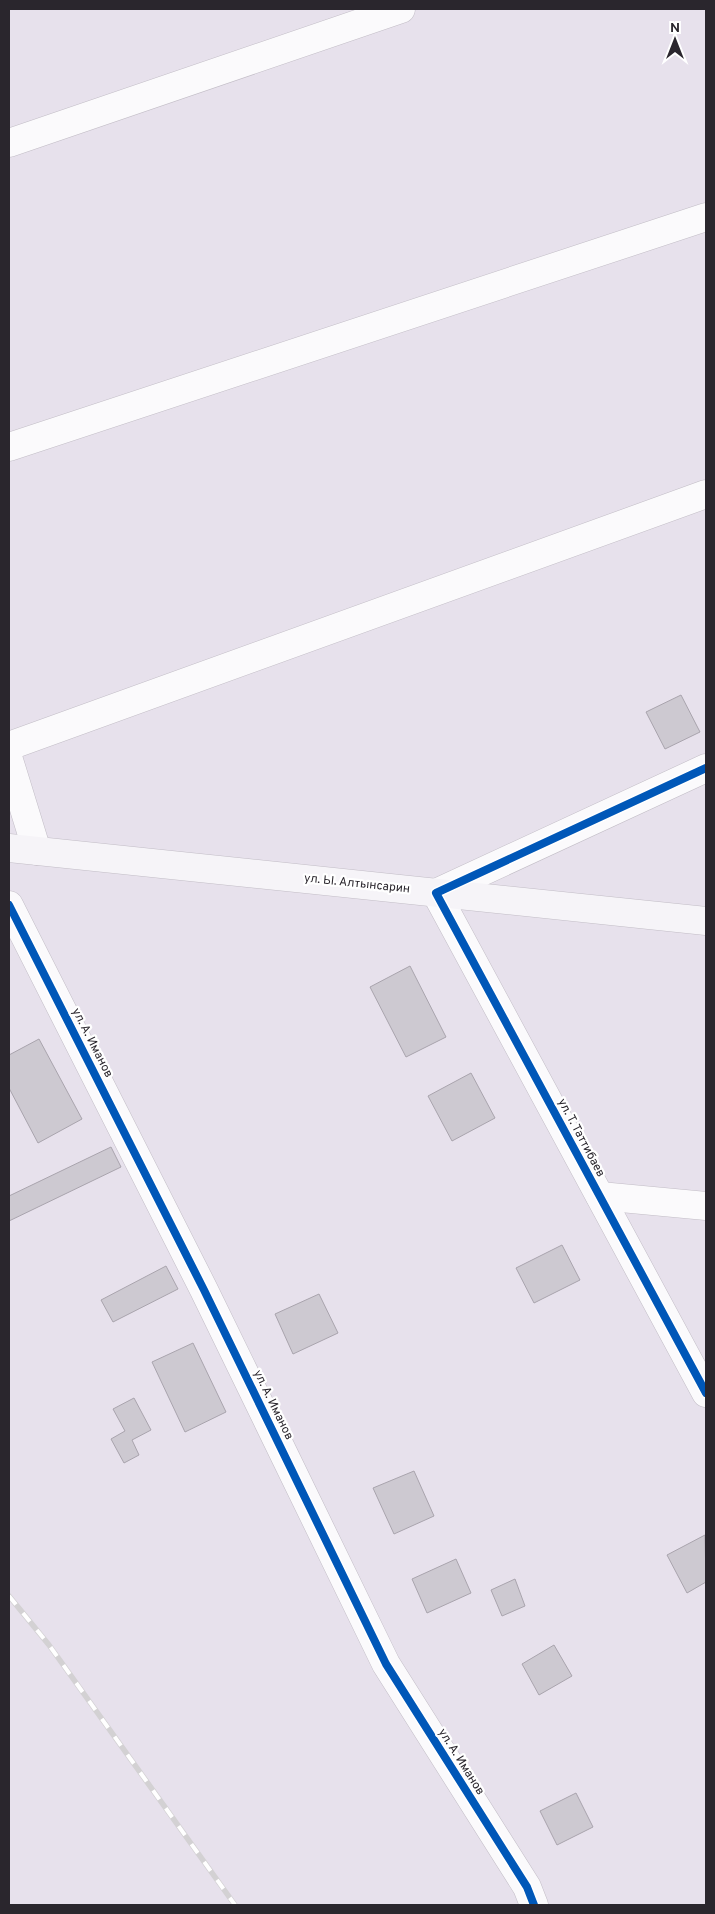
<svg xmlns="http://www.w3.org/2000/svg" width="715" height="1914" viewBox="0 0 715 1914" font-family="Overpass,sans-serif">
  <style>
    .building { fill: #cdc9d1; stroke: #a9a4ad }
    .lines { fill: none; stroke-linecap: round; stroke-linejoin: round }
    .street-casing { stroke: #c2bdc6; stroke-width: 29 }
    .secondary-casing { stroke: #c2bdc6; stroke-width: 29 }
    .street { stroke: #fbfafc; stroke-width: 28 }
    .secondary { stroke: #f6f4f8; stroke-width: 28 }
    .rail-casing { stroke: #d3d1d3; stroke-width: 5.5 }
    .rail { stroke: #fff; stroke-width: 4; stroke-dasharray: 11; stroke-linecap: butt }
    .cycleway-casing { stroke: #fff; stroke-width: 11 }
    .cycleway { stroke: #0057b8; stroke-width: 8 }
    .labels { text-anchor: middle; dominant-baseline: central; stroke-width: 4.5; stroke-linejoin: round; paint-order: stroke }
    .street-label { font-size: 12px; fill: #2a262d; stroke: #fff }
  </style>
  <rect width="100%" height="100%" fill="#e7e1ec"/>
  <!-- building -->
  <g class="building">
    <path d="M681,695l19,37 -35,17 -19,-37z"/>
    <path d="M410,966l36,71 -40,20 -36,-70z"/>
    <path d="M39,1039l43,80 -44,24 -29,-55v-33z"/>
    <path d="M471,1073l24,45 -43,23 -24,-45z"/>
    <path d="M111,1147l10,20 -112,54v-25z"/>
    <path d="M562,1245l18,35 -46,23 -18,-35z"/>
    <path d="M166,1266l12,23 -65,33 -12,-22z"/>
    <path d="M319,1294l19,39 -45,21 -18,-40z"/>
    <path d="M193,1343l33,69 -41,20 -33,-70z"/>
    <path d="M134,1398l17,32 -19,10 7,15 -15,8 -13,-24 14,-8 -12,-22z"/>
    <path d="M414,1471l20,45 -40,18 -21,-46z"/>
    <path d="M705,1535l1,47 -19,11 -20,-38z"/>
    <path d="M456,1559l15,34 -44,20 -15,-34z"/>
    <path d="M515,1579l10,27 -23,10 -11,-26z"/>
    <path d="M554,1645l18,31 -33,19 -17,-31z"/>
    <path d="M576,1793l17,34 -36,18 -17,-34z"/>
  </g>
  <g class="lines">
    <defs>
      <g id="street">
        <path d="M9,143l392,-134"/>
        <path d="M9,447l697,-230"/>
        <path d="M9,746l697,-252"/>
        <path d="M9,760l28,91"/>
        <path d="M706,768l-270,125 270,500"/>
        <path d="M9,905l195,385 182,374 141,223 7,18"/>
        <path d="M600,1196l106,10"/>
      </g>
      <path id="secondary" d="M9,848l697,73"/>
    </defs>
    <!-- street casing -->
    <use href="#street" class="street-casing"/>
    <!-- secondary casing -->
    <use href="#secondary" class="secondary-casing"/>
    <!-- street -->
    <use href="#street" class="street"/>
    <!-- secondary -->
    <use href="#secondary" class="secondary"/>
    <defs>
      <path id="rail" d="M9,1596l40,49 186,260"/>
    </defs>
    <!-- rail casing -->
    <use href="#rail" class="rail-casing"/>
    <!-- rail -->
    <use href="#rail" class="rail"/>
    <defs>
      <g id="cycleway">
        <path d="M706,768l-270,125 270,500"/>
        <path d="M9,905l195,385 182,374 141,223 7,18"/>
      </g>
    </defs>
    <!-- cycleway casing -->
    <use href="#cycleway" class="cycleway-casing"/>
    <!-- cycleway -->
    <use href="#cycleway" class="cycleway"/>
  </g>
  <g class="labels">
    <!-- street labels -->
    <g class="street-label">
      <text transform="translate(357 884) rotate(6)">ул. Ы. Алтынсарин</text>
      <text transform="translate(92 1043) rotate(63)">ул. А. Иманов</text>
      <text transform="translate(581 1138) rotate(62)">ул. Т. Таттибаев</text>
      <text transform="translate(273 1405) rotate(64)">ул. А. Иманов</text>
      <text transform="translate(461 1762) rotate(58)">ул. А. Иманов</text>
    </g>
  </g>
  <!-- border -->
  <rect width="715" height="1914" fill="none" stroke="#2a262d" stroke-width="20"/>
  <!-- north arrow -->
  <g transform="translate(675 40)" stroke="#ffffff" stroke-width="4" paint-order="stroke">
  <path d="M0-4L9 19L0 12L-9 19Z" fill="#2a262d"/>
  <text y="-8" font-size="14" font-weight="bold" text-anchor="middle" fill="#2a262d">N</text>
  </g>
</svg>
